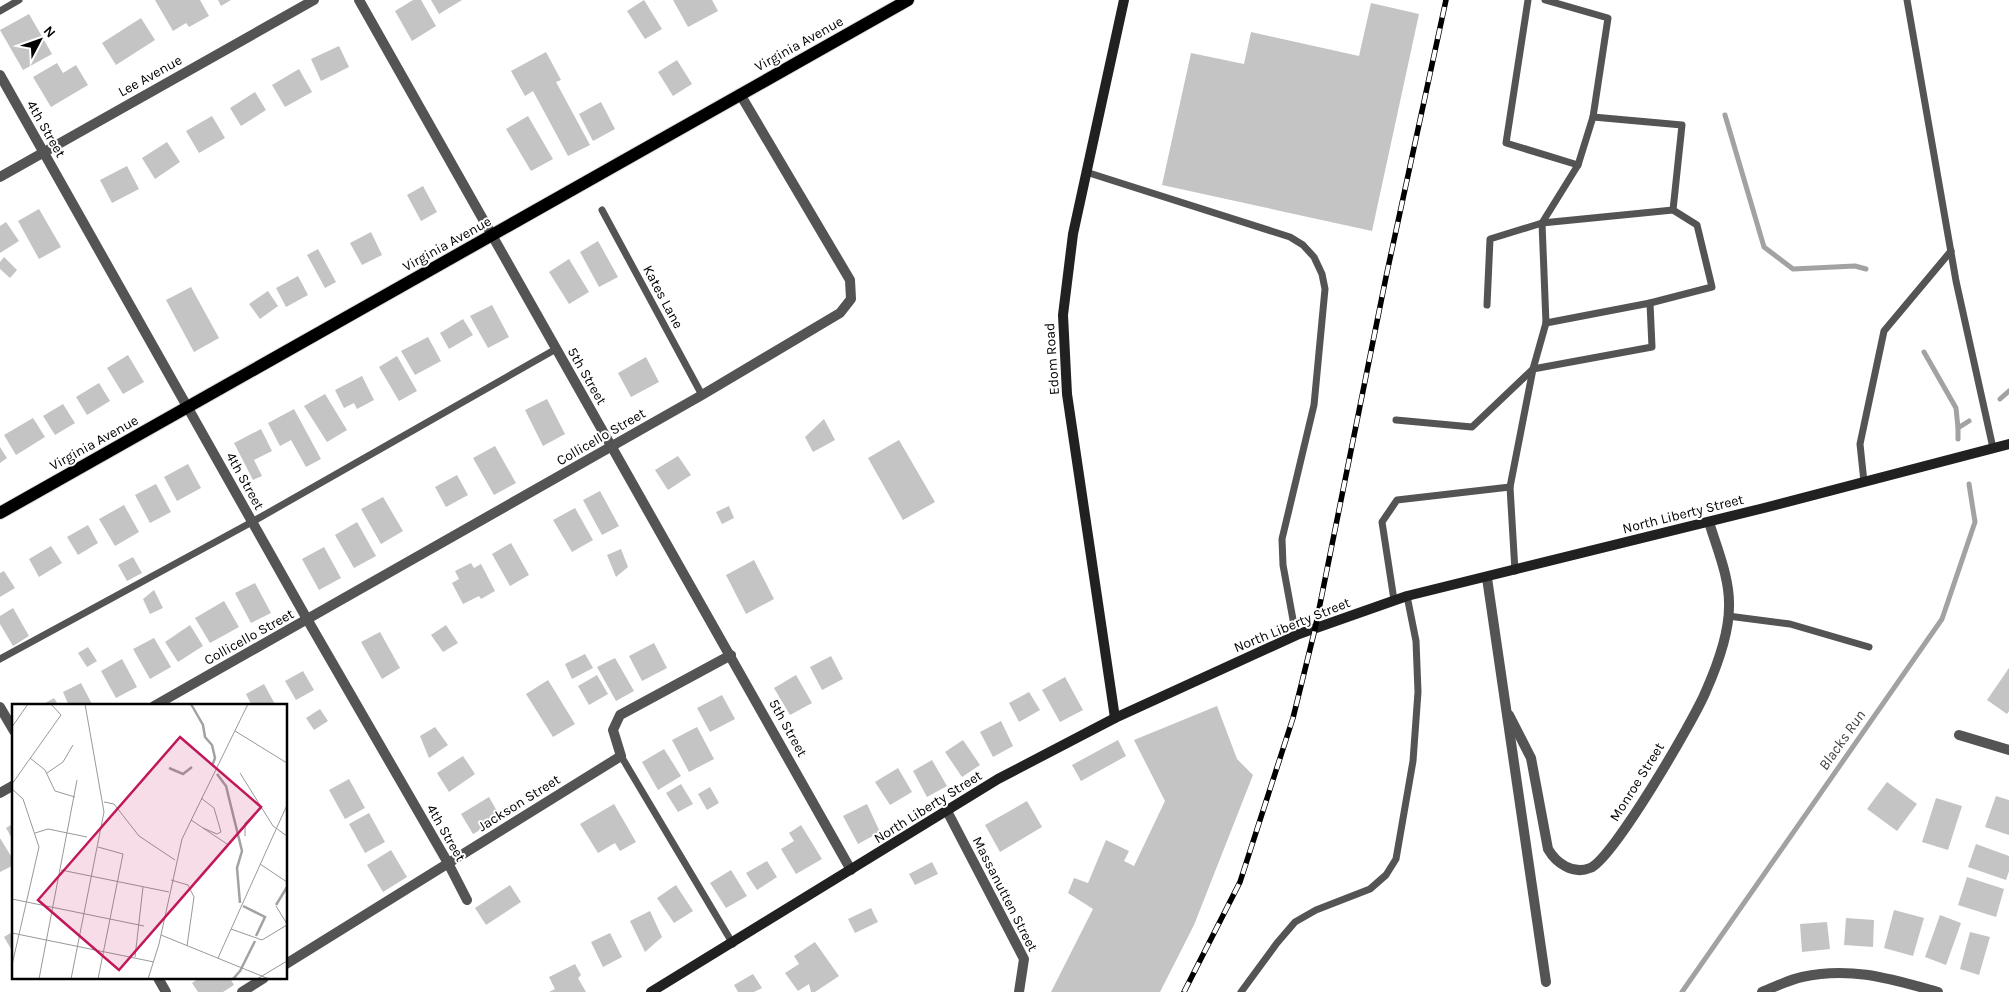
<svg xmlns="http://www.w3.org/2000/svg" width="2009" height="992" viewBox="0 0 2009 992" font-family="Karla,sans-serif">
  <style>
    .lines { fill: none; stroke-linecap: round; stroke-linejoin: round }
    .stream { stroke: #a2a2a2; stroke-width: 5 }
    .building { fill: #c4c4c4 }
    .primary-casing { stroke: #dbdbdb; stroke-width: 14 }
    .lane { stroke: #545454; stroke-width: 7 }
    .street { stroke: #545454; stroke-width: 10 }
    .secondary { stroke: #212121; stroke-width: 10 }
    .primary { stroke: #000; stroke-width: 12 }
    .rail-casing { stroke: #000; stroke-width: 5.5 }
    .rail { stroke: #fff; stroke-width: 4; stroke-dasharray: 11; stroke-linecap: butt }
    .labels { text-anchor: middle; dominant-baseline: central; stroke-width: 4; stroke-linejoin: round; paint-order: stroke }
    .street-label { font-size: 14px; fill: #000; stroke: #fff }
    .water-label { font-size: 15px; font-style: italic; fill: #434343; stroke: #fff }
    .inset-river { fill: none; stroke: #a2a2a2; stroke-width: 2.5 }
    .inset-road { fill: none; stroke: #999; stroke-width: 1 }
    .view { fill: #c2185b; fill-opacity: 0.15; stroke: #c2185b; stroke-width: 2.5 }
    .inset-edge { fill: none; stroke: #000; stroke-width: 2.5 }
  </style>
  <rect width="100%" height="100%" fill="#fff"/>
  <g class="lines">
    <!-- stream -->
    <g class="stream">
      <path d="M1725,115l39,132 29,22 62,-3 11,3"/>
      <path d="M1924,352l32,56 2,20"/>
      <path d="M2000,399l9,-8"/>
      <path d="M1958,439v-11l11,-7"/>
      <path d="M1682,992l260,-373 33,-97 -6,-38"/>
    </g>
  </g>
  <!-- building -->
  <g class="building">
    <path d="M155,0h45l9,16 -20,11 -3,-4 -13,8z"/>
    <path d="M218,0h13l-10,6z"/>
    <path d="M413,0h8l15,26 -24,15 -17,-30z"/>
    <path d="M431,0h31l-23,14z"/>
    <path d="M644,0l18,29 -17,10 -18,-28z"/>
    <path d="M673,0h39l6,11 -30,16z"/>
    <path d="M1371,3l48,11 -47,217 -210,-46 29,-132 53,11 7,-32 108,24z"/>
    <path d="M29,14l23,40 -29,16 -23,-40z"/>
    <path d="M141,18l14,22 -39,25 -14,-22z"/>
    <path d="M339,46l10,21 -28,14 -10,-22z"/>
    <path d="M546,52l15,28 -5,2 34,63 -22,11 -35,-65 -8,5 -14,-25z"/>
    <path d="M677,60l15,24 -19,12 -15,-24z"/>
    <path d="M57,63l6,10 13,-8 12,20 -37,22 -18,-30z"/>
    <path d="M299,69l13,23 -27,15 -13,-22z"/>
    <path d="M255,92l11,18 -25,16 -11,-18z"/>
    <path d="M601,102l14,27 -22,12 -14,-27z"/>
    <path d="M212,116l13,22 -26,15 -13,-22z"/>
    <path d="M528,116l25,43 -22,12 -25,-42z"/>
    <path d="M167,142l13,20 -25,17 -13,-21z"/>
    <path d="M127,166l12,23 -27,14 -12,-23z"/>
    <path d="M423,186l14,26 -16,9 -14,-26z"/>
    <path d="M39,209l22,38 -22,12 -21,-38z"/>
    <path d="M6,222l13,19 -19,12v-27z"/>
    <path d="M371,232l11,23 -20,10 -12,-22z"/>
    <path d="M598,241l20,36 -19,10 -19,-35z"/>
    <path d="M318,249l18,33 -11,6 -18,-33z"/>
    <path d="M4,257l13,13 -7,8 -10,-9v-7z"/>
    <path d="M569,259l20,33 -20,12 -20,-32z"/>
    <path d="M298,276l10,19 -22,12 -10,-19z"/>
    <path d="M191,287l28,51 -25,14 -28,-52z"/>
    <path d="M268,291l10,15 -18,13 -11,-15z"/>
    <path d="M492,305l17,32 -21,11 -18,-32z"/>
    <path d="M463,319l10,16 -24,14 -9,-16z"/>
    <path d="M428,337l13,24 -26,14 -14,-24z"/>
    <path d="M128,355l16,27 -21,12 -16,-26z"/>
    <path d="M397,356l20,35 -18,10 -20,-34z"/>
    <path d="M646,357l13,25 -28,15 -13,-24z"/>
    <path d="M362,376l12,24 -17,9 -3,-6 -10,5 -9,-18z"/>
    <path d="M99,383l11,18 -23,14 -11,-18z"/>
    <path d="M325,394l22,36 -20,12 -23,-36z"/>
    <path d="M547,399l18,35 -22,12 -18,-36z"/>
    <path d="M63,404l12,19 -20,12 -12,-19z"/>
    <path d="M294,409l27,50 -15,8 -15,-27 -11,6 -12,-23z"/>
    <path d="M33,418l12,19 -29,18 -12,-20z"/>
    <path d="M824,419l11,21 -22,12 -8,-15z"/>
    <path d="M261,429l11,22 -18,9 8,16 -9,4 -19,-37z"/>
    <path d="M899,440l36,62 -32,18 -35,-62z"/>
    <path d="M495,446l21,37 -22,12 -21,-37z"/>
    <path d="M0,447l7,11 -7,5z"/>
    <path d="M678,456l13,19 -23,15 -13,-20z"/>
    <path d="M188,464l13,24 -24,13 -13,-24z"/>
    <path d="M457,475l11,20 -22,12 -11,-20z"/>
    <path d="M156,484l15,28 -21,11 -15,-28z"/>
    <path d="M600,491l19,35 -17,9 -19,-35z"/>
    <path d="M383,497l20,34 -22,13 -20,-35z"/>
    <path d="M124,505l15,27 -24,14 -16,-27z"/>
    <path d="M729,506l5,12 -12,6 -6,-12z"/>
    <path d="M575,508l18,32 -21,12 -19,-32z"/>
    <path d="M357,522l19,34 -22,12 -19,-33z"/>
    <path d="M88,525l10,18 -20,12 -11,-18z"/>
    <path d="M511,543l18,32 -19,11 -18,-32z"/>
    <path d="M51,546l11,17 -23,14 -10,-18z"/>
    <path d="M324,547l17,31 -22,12 -17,-31z"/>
    <path d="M621,549l7,18 -12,10 -9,-22z"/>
    <path d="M133,557l9,16 -15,8 -9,-16z"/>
    <path d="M754,560l20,39 -28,15 -20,-39z"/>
    <path d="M471,563l3,5 7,-4 14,27 -14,8 -2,-3 -16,8 -11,-21 7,-4 -4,-8z"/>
    <path d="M4,571l11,17 -15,9v-24z"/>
    <path d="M255,583l16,30 -20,10 -16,-30z"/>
    <path d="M154,590l9,18 -13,6 -7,-15z"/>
    <path d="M224,601l15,26 -29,16 -15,-25z"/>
    <path d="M13,608l16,28 -16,10 -13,-22v-8z"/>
    <path d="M190,625l13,21 -25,16 -13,-20z"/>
    <path d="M446,625l12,18 -15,9 -12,-17z"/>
    <path d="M380,632l20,36 -18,11 -21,-37z"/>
    <path d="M154,638l17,29 -21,12 -17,-30z"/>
    <path d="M654,643l13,25 -25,13 -13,-25z"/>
    <path d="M88,647l9,14 -10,6 -9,-14z"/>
    <path d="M585,654l8,14 -21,11 -7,-15z"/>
    <path d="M831,656l12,23 -21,11 -12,-23z"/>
    <path d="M615,658l19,33 -18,10 -19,-34z"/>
    <path d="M122,659l15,28 -21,11 -15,-27z"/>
    <path d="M2009,668v43l-2,3 -20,-14z"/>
    <path d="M303,671l11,19 -18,10 -11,-19z"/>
    <path d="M597,675l11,19 -19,11 -11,-19z"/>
    <path d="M796,675l16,28 -22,12 -16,-27z"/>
    <path d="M1065,677l18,33 -23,12 -18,-32z"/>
    <path d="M548,680l27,44 -22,13 -27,-43z"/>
    <path d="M81,683l12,23h-24l-6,-14z"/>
    <path d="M264,684l12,22h-24l-6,-12z"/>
    <path d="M1029,692l11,18 -21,12 -10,-19z"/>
    <path d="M722,695l13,24 -25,13 -13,-24z"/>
    <path d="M54,698l5,8h-19z"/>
    <path d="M1217,706l20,53 16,16 -59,150 -34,67h-109l42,-83 -25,-16 6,-15 14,5 18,-43 23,11 -5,10 10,5 31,-65 -31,-61z"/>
    <path d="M320,709l8,12 -14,9 -8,-12z"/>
    <path d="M1001,721l12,25 -20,11 -13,-25z"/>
    <path d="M435,727l13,18 -19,13 -9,-22z"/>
    <path d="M697,727l17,32 -25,13 -17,-32z"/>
    <path d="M963,740l17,25 -18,12 -17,-25z"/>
    <path d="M1118,740l8,16 -45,25 -9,-16z"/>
    <path d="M664,749l17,27 -23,14 -16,-28z"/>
    <path d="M463,756l12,18 -26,18 -12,-19z"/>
    <path d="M932,760l15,26 -20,11 -14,-26z"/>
    <path d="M898,768l14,24 -22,13 -15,-23z"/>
    <path d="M349,779l16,29 -20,11 -16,-29z"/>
    <path d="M1887,782l30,22 -20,27 -30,-22z"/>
    <path d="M681,784l12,20 -15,8 -12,-19z"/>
    <path d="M710,787l9,16 -12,7 -9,-16z"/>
    <path d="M1996,796l13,4v35l-24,-8z"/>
    <path d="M489,797l12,21 -28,16 -12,-20z"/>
    <path d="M1936,798l26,8 -14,44 -26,-8z"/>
    <path d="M1027,801l15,26 -42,25 -15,-27z"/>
    <path d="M614,804l22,38 -16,9 -5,-8 -17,10 -18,-29z"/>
    <path d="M867,804l13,28 -22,12 -15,-28z"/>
    <path d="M369,813l16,29 -20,11 -16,-29z"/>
    <path d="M14,823v19l-8,-14z"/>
    <path d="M801,825l21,34 -26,15 -15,-25 13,-8 -5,-8z"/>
    <path d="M0,838l14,23v4l-14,7z"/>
    <path d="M1976,844l33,12v15l-3,9 -38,-13z"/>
    <path d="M391,850l16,27 -24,15 -16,-27z"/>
    <path d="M767,861l10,16 -20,13 -11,-17z"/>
    <path d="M932,862l6,12 -23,11 -6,-11z"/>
    <path d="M731,870l16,26 -21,12 -16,-25z"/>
    <path d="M1967,877l37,12 -8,28 -38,-12z"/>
    <path d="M510,885l11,17 -35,23 -11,-17z"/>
    <path d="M676,885l17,26 -19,12 -17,-25z"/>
    <path d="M871,908l7,14 -23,11 -7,-14z"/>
    <path d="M1894,910l30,8 -11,38 -29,-8z"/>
    <path d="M650,911l12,26 -17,15 -15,-31z"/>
    <path d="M1940,915l21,8 -15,42 -21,-8z"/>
    <path d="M1846,918l28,2 -1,27 -29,-2z"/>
    <path d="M1827,922l3,27 -28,3 -2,-28z"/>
    <path d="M14,931v23l-10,-17z"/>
    <path d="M1970,932l20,5 -11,38 -19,-6z"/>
    <path d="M610,933l12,24 -19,10 -12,-25z"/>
    <path d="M815,942l24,34 -24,16h-4l-2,-8 -11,7 -13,-18 14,-9 -5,-8z"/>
    <path d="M575,964l6,11 -3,3 8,14h-37l6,-3 -6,-12z"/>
    <path d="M753,974l9,14 -8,4h-16l-4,-7z"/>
    <path d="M199,978h31l4,7 -11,7h-25l-6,-9z"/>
  </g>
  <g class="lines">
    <defs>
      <path id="primary" d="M0,513l908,-513"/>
    </defs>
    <!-- primary casing -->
    <use href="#primary" class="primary-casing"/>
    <!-- lane -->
    <g class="lane">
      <path d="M1528,0l-22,143 72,22"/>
      <path d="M1907,0l49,281 37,167"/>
      <path d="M0,11l19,-11"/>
      <path d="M1593,117l89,8 -9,85 24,15 15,62 -62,16"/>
      <path d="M1086,172l204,65 13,8 11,12 8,17 3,15 -11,116 -32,134 1,26 13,71"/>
      <path d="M602,210l100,185"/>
      <path d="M1487,305l3,-66 52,-16 131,-13"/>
      <path d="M1396,420l76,7 61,-58 119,-22 -2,-44 -104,20"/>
      <path d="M1864,482l-4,-38 24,-113 67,-80"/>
      <path d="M1515,571l-5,-84 23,-118 13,-46 -4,-100 36,-58 15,-48 15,-99 -63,-18"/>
      <path d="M1394,600l-12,-78 15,-22 113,-13"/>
      <path d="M1728,616l62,8 79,23"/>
      <path d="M0,659l252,-137 304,-173"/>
      <path d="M621,756l112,188"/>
      <path d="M1241,992l36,-49 18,-21 21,-12 54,-21 16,-14 10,-16 17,-98 5,-69 -2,-51 -9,-45"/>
    </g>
    <!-- street -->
    <g class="street">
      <path d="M359,0l492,870"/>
      <path d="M0,75l307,544 141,244 19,37"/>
      <path d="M0,177l314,-177"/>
      <path d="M1487,578l59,404"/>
      <path d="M154,706l548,-311 138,-82 11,-14 -1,-19 -110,-186"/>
      <path d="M0,707l14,24"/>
      <path d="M1509,715l22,43 17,91c8,14 25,26 42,19 23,-9 104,-148 116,-177 11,-25 23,-57 23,-84 1,-29 -12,-58 -20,-85"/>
      <path d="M1959,735l50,15"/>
      <path d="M0,793l14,-8"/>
      <path d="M947,811l77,148 -5,33"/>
      <path d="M286,964l335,-208 -8,-26 7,-15 111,-60"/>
      <path d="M158,978l8,14"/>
      <path d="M242,992l22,-14"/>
      <path d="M1762,992c13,-5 26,-12 40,-15 49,-11 89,2 136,15"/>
    </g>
    <!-- secondary -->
    <g class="secondary">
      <path d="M1115,718l-48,-324 -4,-79 10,-81 51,-234"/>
      <path d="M651,992l347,-213 117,-61 184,-84 108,-38 357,-88 245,-64"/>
    </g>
    <!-- primary -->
    <use href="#primary" class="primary"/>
    <defs>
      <path id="rail" d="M1184,992l56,-110 53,-164 22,-89 71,-352 60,-277"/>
    </defs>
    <!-- rail casing -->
    <use href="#rail" class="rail-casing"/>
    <!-- rail -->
    <use href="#rail" class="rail"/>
  </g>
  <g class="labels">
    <!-- street labels -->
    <g class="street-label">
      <text transform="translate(799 44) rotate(-29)">Virginia Avenue</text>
      <text transform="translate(150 76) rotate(-29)">Lee Avenue</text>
      <text transform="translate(46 129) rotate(60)">4th Street</text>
      <text transform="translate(447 244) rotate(-29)">Virginia Avenue</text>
      <text transform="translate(663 297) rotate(62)">Kates Lane</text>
      <text transform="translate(1052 359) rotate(-94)">Edom Road</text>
      <text transform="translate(587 376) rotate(60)">5th Street</text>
      <text transform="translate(601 437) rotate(-30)">Collicello Street</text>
      <text transform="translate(94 443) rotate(-29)">Virginia Avenue</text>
      <text transform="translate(245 481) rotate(61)">4th Street</text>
      <text transform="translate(1683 514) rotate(-14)">North Liberty Street</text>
      <text transform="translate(1292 625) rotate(-22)">North Liberty Street</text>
      <text transform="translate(249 637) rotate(-29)">Collicello Street</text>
      <text transform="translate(788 728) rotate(61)">5th Street</text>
      <text transform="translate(1637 782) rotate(-58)">Monroe Street</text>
      <text transform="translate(519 803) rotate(-32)">Jackson Street</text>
      <text transform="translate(928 807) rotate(-32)">North Liberty Street</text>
      <text transform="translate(446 833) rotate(60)">4th Street</text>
      <text transform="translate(1005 894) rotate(63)">Massanutten Street</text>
    </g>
    <!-- water labels -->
    <g class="water-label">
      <text transform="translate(1842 740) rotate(-55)">Blacks Run</text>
    </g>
  </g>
  <!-- overview -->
  <g transform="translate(12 704)">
    <rect width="275" height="275" fill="#fff"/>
    <path class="inset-river" d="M179,0l12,21 2,12 7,8 3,13 -3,8M157,64l14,6 9,-7M205,70l9,12 16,65 -5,17 3,35M264,201l11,-18M231,202l22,11 -9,19M221,275l7,-8 15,-30"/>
    <path class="inset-road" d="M0,23l16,-23M223,27l52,32M18,54l15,12 10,21 20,6M35,69l16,-11 10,-17M228,69l33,53 14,10M0,80l49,-69 -10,-11M0,85l11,10 16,48 -27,118M189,94l13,10 7,24 -4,2 -14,-6M92,98l10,2 25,32 36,24M179,116l36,24M23,129l13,-4 39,8M233,132v-13l17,-15M248,160l27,18M49,166l108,22M159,176l17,5 6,12 -7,49M0,195l132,27M264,202l11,18M219,225l31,11 25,-15M0,229l142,29M149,231l108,44M123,253l8,-70M206,254l69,-153M27,275l38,-199M59,275l33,-167 -19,-108M86,275l25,-125 -25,-7M136,275l11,-35 23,-105 66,-135M245,275l30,-18"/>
    <path class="view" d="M168,33l81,70 -142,163 -81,-70z"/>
    <rect width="275" height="275" class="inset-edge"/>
  </g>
  <!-- north arrow -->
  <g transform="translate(40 40) rotate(49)" stroke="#ffffff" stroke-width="4" paint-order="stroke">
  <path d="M0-4L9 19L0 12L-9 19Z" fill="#000000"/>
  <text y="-8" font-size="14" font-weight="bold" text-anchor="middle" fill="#000000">N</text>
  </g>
</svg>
